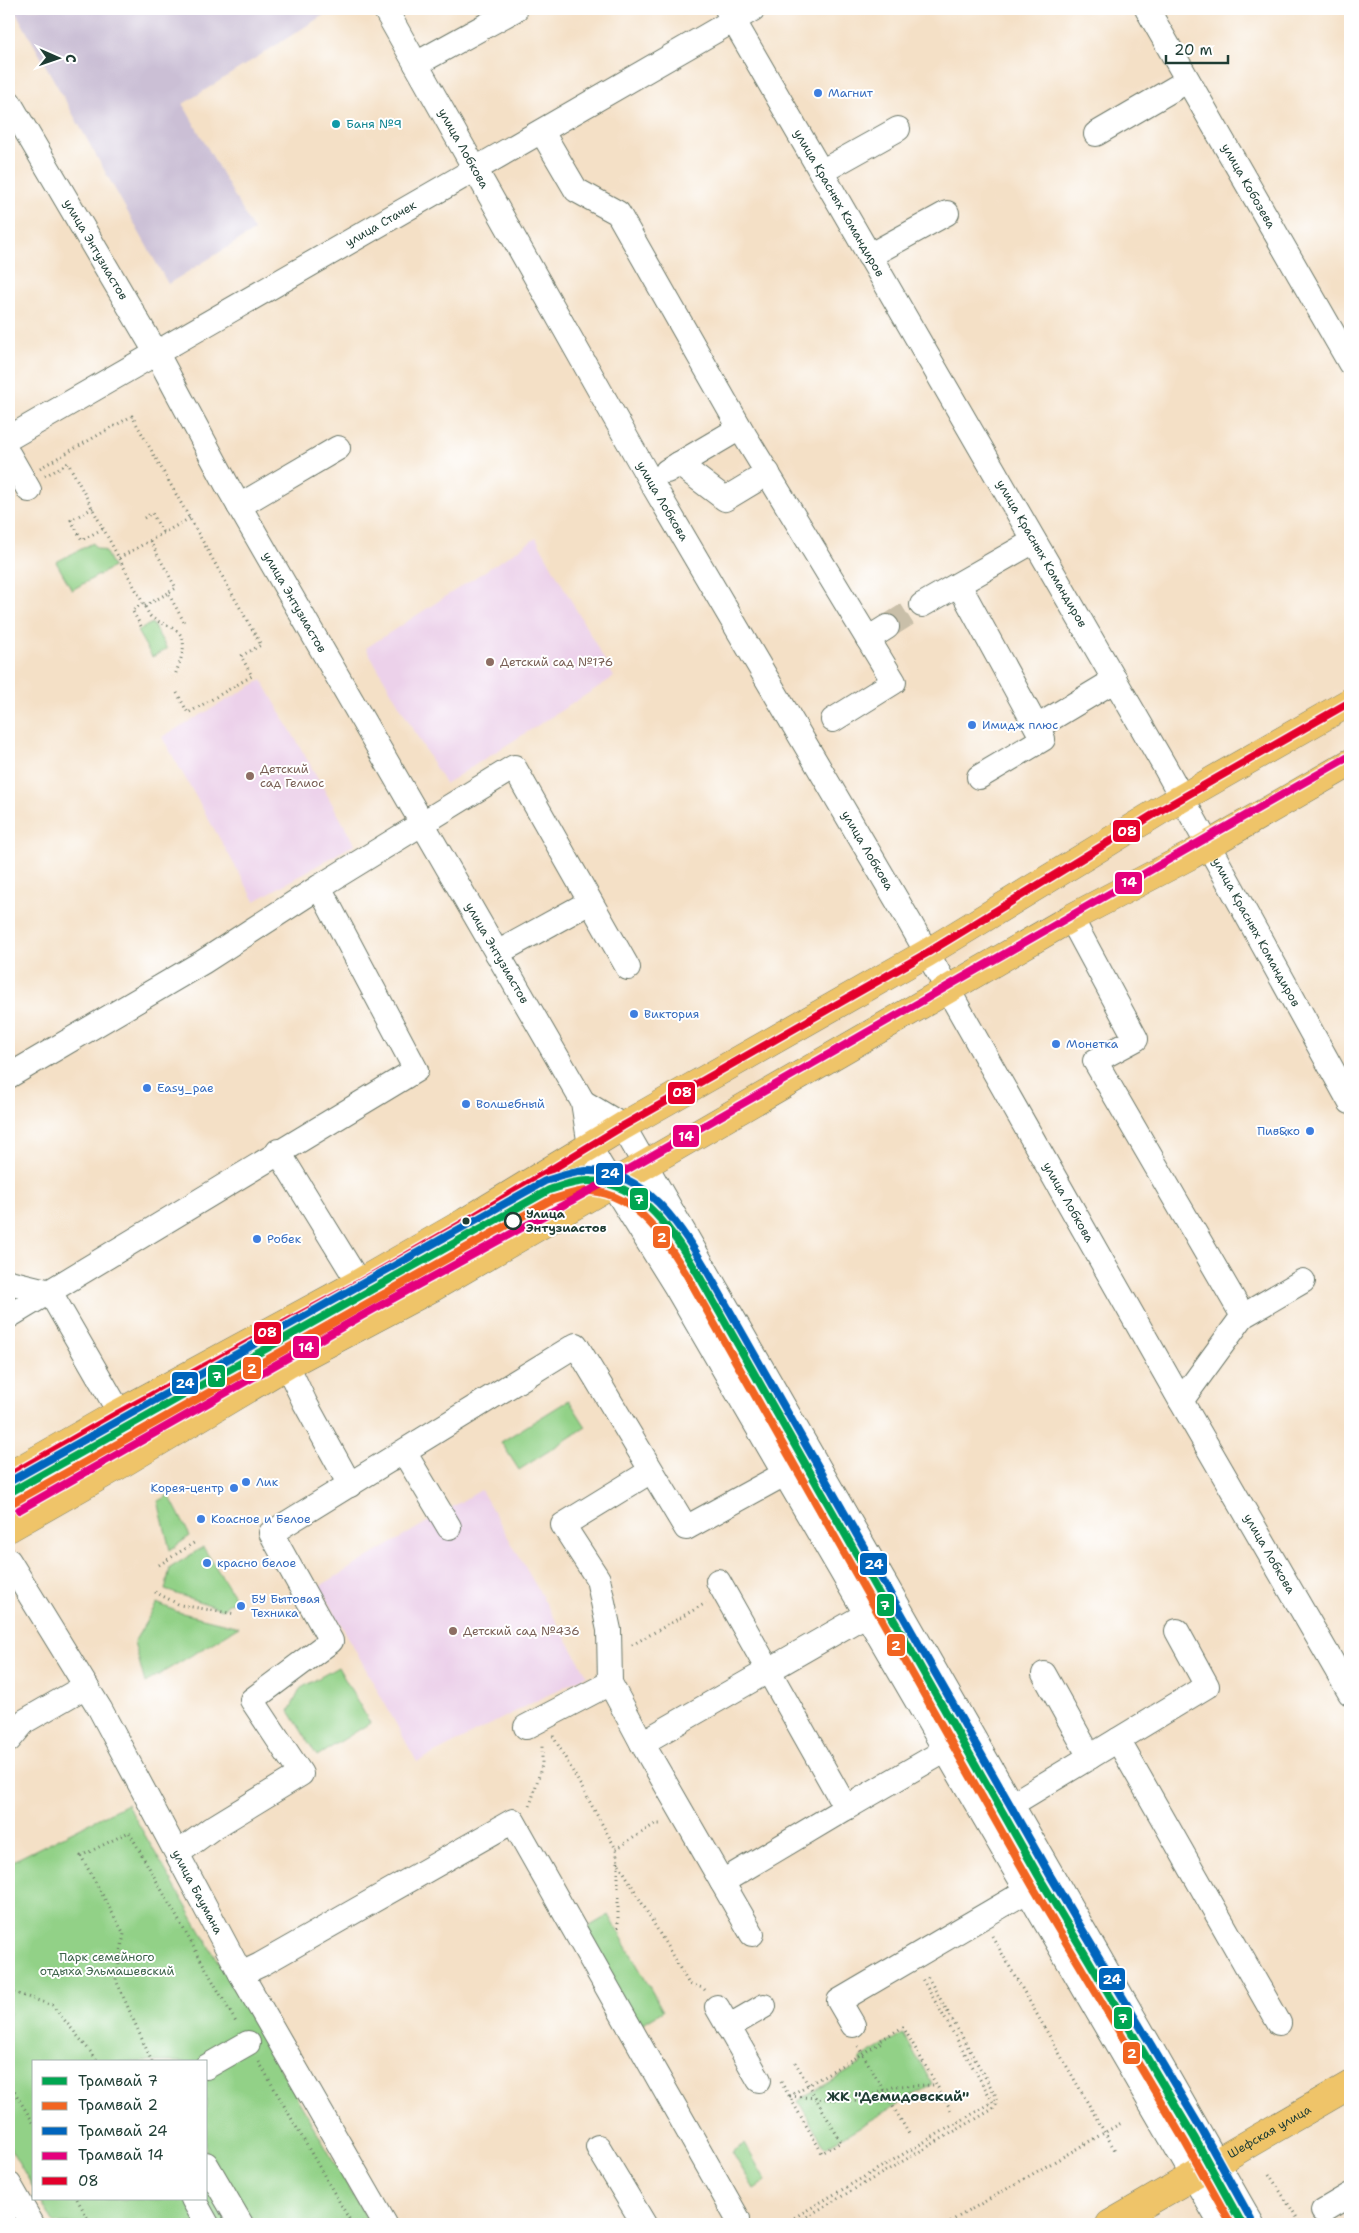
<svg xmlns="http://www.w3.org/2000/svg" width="1359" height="2233" viewBox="0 0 1359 2233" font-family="'Shantell Sans',sans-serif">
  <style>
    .built { fill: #ecd1ea }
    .industrial { fill: #cbbfd5 }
    .green { fill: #92d187; stroke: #58875e }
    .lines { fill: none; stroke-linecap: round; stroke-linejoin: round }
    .minor-tunnel { stroke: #c9bfa9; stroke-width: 24; stroke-dasharray: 24 12; stroke-linecap: butt }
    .minor-casing { stroke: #6a7667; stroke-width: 26 }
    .major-casing { stroke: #6a7667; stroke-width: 29 }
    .path { stroke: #6a7667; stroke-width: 3; stroke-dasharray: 1 4; stroke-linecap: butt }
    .minor { stroke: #fff; stroke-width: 24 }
    .major { stroke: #efc469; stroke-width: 28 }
    .bus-1-casing { stroke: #fff; stroke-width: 11 }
    .bus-1 { stroke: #e4002b; stroke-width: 8 }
    .tram-1-casing { stroke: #fff; stroke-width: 11 }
    .tram-2-casing { stroke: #fff; stroke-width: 11 }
    .tram-3-casing { stroke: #fff; stroke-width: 11 }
    .tram-4-casing { stroke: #fff; stroke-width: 11 }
    .tram-1 { stroke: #00a651; stroke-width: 8 }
    .tram-2 { stroke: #f26522; stroke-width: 8 }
    .tram-3 { stroke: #0065bd; stroke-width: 8 }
    .tram-4 { stroke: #e5007d; stroke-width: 8 }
    .shop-dot { fill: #3f7fe0; stroke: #fff; stroke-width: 2 }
    .culture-dot { fill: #0f9aa8; stroke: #fff; stroke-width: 2 }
    .education-dot { fill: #8d6e63; stroke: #fff; stroke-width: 2 }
    .bus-dot { fill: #1f3d34; stroke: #fff; stroke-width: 2 }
    .stop-dot { fill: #fff; stroke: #1f3d34; stroke-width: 2.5 }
    .labels { text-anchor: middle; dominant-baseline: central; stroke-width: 4; stroke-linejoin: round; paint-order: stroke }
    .shop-label { font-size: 12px; fill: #366cbe; stroke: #fff; text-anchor: start }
    .culture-label { font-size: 12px; fill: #0d838f; stroke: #fff; text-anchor: start }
    .street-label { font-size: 12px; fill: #1f3d34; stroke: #fff }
    .education-label { font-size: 12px; fill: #785e54; stroke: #fff; text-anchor: start }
    .stop-label { font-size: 12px; font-weight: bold; fill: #1f3d34; stroke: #fff; text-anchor: start }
    .park-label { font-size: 12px; fill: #3c6249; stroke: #fff }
    .neighbourhood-label { font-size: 14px; font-weight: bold; fill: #1f3d34; stroke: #fff }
    .line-badge { stroke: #fff; stroke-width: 2 }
    .badge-label { font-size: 14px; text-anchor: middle; font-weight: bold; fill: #fff }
  </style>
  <rect width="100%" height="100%" fill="#fff"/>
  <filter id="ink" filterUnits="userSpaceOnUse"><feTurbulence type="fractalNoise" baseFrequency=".02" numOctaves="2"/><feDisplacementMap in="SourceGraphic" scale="10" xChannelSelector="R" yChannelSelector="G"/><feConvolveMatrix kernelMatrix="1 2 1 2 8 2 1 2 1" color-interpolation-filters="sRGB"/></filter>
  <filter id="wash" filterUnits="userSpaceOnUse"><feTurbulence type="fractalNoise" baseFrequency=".0096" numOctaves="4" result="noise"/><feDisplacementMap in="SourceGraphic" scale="20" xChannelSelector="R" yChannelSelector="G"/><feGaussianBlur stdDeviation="1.12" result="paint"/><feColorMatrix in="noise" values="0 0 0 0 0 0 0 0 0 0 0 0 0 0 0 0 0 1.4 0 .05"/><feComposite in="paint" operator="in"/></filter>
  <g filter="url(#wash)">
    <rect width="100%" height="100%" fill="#f4e0c6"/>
    <!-- built -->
    <g class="built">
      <path d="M536,538l78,139 -169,107 -79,-136z"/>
      <path d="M262,680l93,164 -100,57 -93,-164z"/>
      <path d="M481,1490l106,185 -170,87 -97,-176z"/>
    </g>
    <!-- industrial -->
    <path class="industrial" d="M14,9h319l-150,95 71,127 -86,53z"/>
    <!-- green -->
    <g class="green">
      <path d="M93,543l2,4 10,4 8,16 -41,23 -16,-28z"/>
      <path d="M152,623l15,26 -15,8 -15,-26z"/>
      <path d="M569,1400l17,27 -67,43 -18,-28z"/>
      <path d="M169,1495l21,41 -20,14 -12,-49z"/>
      <path d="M203,1547l33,52 -14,10 -57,-19 5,-22z"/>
      <path d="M157,1603l21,9 61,15 -94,56 -11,-41z"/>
      <path d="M338,1667l32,56 -53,33 -28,-45 12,-23z"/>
      <path d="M127,1804l243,420h-316l-14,-25h166v-137h-172v127l-25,-43v-283z"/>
      <path d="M609,1915l54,96 -30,18 -55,-96z"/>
      <path d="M903,2034l30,50 -108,63 -27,-46 64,-38 -2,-4z"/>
      <path d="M745,2144l21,37 -12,8 -22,-37z"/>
    </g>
  </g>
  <g filter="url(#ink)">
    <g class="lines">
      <!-- minor-tunnel -->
      <path class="minor-tunnel" d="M887,627l35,-22"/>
      <defs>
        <g id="minor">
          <path id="s1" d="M385,9l265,471 259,441 272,480 169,292"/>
          <path id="s2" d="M727,9l438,758 185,335"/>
          <path id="s3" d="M1147,9l203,354"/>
          <path d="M416,64l100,-55"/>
          <path id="s4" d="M9,102l148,252 70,131 356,617 7,44 9,17 77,124 545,937"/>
          <path d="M542,132l34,58 42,23 122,215 128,211 19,-12"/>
          <path d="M1096,134l91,-53"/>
          <path d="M821,172l77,-43"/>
          <path d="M869,256l78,-43"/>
          <path id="s5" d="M9,438l744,-429"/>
          <path d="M9,455l20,35"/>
          <path d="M679,464l46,35 43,-26"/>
          <path d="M667,471l73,-43"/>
          <path d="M239,506l99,-58"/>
          <path d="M959,585l84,154 -64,38"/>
          <path d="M922,605l112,-64"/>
          <path d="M833,720l61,-38 -26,-43"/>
          <path d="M1037,727l78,-47"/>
          <path d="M1071,918l65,121 -41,22 148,255 -62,85"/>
          <path d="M497,953l93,-51"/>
          <path d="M9,1076l194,-114 116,-75 195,-120 114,201"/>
          <path d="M583,1102l40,24 629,1098"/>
          <path d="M278,1151l92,150"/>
          <path d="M9,1282l41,10 83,144"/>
          <path d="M9,1316l407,-246 -97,-183"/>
          <path d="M1243,1316l60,-35"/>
          <path d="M287,1365l18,38 45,82"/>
          <path d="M404,1452l45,75"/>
          <path d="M651,1471l-88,54 35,54 11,51 1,53 32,60 80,139 124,-74 -128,-227"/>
          <path id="s6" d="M9,1561l91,148 141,265 144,250"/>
          <path d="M1044,1674l46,83"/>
          <path d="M526,1727l84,-44"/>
          <path d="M9,1740l16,-19 61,-35"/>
          <path d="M1118,1740l161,283"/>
          <path d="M642,1743l225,-129"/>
          <path d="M846,1808l100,-58"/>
          <path d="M999,1812l208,-126 -30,-55"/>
          <path d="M178,1853l33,-24 90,-55 -49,-74 79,-59 -60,-108 305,-188 110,183 113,-62"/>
          <path d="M722,1882l30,52"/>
          <path d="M241,1974l19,-9 253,-144 225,398"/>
          <path d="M717,2007l42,73"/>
          <path d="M853,2025l-14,-24 203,-119"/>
          <path d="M728,2027l36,-21"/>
          <path d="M206,2067l42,-24"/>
          <path d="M598,2147l46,77"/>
          <path d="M206,2164l35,60"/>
          <path d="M9,2184l23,40"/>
          <path d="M193,2199l14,25"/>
          <path d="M1323,2211l27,-16"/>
        </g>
        <g id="major">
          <path d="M9,1476l110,-63 240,-130 106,-61 158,-96 304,-173 234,-143 189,-108"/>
          <path d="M9,1528l114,-65 164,-98 145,-77 639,-370 120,-63 159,-92"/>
          <path id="s7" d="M1110,2224l240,-139"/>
        </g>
      </defs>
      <!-- minor casing -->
      <use href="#minor" class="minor-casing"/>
      <!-- major casing -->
      <use href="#major" class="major-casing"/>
      <!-- path -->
      <g class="path">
        <path d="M40,468l92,-52 129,229 -20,11 11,20 -64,37 -12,-22"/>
        <path d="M45,476l23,-13 82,153c7,6 13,7 21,11 22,11 9,32 4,49"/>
        <path d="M93,508l-22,12 11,20 22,-12"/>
        <path d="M144,518l8,-5 11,20"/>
        <path d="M150,541l26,47 -8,5 16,29"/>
        <path d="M119,558l71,-40"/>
        <path d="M145,606l23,-13"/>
        <path d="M141,626l-9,-16 12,-7"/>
        <path d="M159,1565l38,-24"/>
        <path d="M155,1592l25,13 56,9"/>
        <path d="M632,1645l74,-42"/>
        <path d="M553,1736l63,113 2,13 71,122 14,4 2,2"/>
        <path d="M530,1806l12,-41v-21"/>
        <path d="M616,1849l39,-25h7"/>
        <path d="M618,1862v70"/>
        <path d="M992,1936l124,216"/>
        <path d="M9,1991l43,14 47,57"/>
        <path d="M858,2046l51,88"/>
        <path d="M152,2062l-36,-82 8,-46 -43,-78 48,-24 108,192"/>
        <path d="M259,2062l93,162"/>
        <path d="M781,2082l41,71 19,-11 -47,-82"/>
        <path d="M9,2083l25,41"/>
        <path d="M789,2096l93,-54 -1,-2 22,-13 48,83"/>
        <path d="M790,2096l65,5 41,-15 41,-1"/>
        <path d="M1269,2174l32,50"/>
        <path d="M77,2199l14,25"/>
        <path d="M787,2224l3,-4 203,-118 -72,-125"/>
        <path d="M794,2224l199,-115 3,-5v-8l-70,-122"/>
        <path d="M946,2224l177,-102"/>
      </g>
      <!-- minor -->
      <use href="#minor" class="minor"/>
      <!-- major -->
      <use href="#major" class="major"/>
      <defs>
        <path id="bus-1" d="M9,1476l110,-63 240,-130 106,-61 158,-96 304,-173 234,-143 189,-108"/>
      </defs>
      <!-- bus-1 casing -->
      <use href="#bus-1" class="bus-1-casing"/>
      <!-- bus-1 -->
      <use href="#bus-1" class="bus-1"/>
      <defs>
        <path id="tram-1" d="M9,1493l540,-303c13,-4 28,-10 42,-9 52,2 83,53 107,93l344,608 152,255 48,87"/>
        <path id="tram-2" d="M14,1502l539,-303c12,-3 25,-9 38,-8 48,4 76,51 98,88l344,608 152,255 46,82"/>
        <path id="tram-3" d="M9,1482l536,-301c13,-4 27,-9 41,-10 58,-3 95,55 120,98l345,608 152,255 48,87"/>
        <path id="tram-4" d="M19,1510l355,-201 235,-129 741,-424"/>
      </defs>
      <!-- tram-1 casing -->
      <use href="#tram-1" class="tram-1-casing"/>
      <!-- tram-2 casing -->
      <use href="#tram-2" class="tram-2-casing"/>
      <!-- tram-3 casing -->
      <use href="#tram-3" class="tram-3-casing"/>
      <!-- tram-4 casing -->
      <use href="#tram-4" class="tram-4-casing"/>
      <!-- tram-1 -->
      <use href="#tram-1" class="tram-1"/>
      <!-- tram-2 -->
      <use href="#tram-2" class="tram-2"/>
      <!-- tram-3 -->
      <use href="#tram-3" class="tram-3"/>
      <!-- tram-4 -->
      <use href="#tram-4" class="tram-4"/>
    </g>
  </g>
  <!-- markers -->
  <g class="shop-dot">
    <circle cx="818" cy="93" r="5"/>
    <circle cx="972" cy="725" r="5"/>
    <circle cx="634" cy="1014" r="5"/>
    <circle cx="1056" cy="1044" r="5"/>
    <circle cx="147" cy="1088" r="5"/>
    <circle cx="466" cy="1104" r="5"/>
    <circle cx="1310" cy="1131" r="5"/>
    <circle cx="257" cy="1239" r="5"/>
    <circle cx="246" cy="1482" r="5"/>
    <circle cx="234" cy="1488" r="5"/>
    <circle cx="201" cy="1519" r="5"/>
    <circle cx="207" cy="1563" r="5"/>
    <circle cx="241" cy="1606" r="5"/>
  </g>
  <circle class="culture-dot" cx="336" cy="124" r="5"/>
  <g class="education-dot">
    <circle cx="490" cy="662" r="5"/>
    <circle cx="250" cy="776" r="5"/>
    <circle cx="453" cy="1631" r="5"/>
  </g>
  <circle class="bus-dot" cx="466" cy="1221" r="4.5"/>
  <circle class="stop-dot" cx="513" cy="1221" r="8"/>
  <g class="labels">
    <!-- shop labels -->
    <g class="shop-label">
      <text x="828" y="93">Магнит</text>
      <text x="982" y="725">Имидж плюс</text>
      <text x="644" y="1014">Виктория</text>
      <text x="1066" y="1044">Монетка</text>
      <text x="157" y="1088">Easy_pae</text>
      <text x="476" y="1104">Волшебный</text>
      <text x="1300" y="1131" text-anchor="end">Пив&amp;ко</text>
      <text x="267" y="1239">Робек</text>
      <text x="256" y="1482">Лик</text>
      <text x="224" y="1488" text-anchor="end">Корея-центр</text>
      <text x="211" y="1519">Коасное и Белое</text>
      <text x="217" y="1563">красно белое</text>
      <text x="251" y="1599">БУ Бытовая<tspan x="251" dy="14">Техника</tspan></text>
    </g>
    <!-- culture labels -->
    <g class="culture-label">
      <text x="346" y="124">Баня №9</text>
    </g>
    <!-- street labels -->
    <g class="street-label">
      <text stroke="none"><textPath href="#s1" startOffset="160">улица Лобкова</textPath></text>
      <text stroke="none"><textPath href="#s3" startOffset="204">улица Кобозева</textPath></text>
      <text stroke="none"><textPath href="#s2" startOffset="224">улица Красных Командиров</textPath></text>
      <text stroke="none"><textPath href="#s5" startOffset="429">улица Стачек</textPath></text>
      <text stroke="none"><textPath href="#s4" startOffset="171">улица Энтузиастов</textPath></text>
      <text stroke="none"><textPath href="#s1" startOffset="565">улица Лобкова</textPath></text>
      <text stroke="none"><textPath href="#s2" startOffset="629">улица Красных Командиров</textPath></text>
      <text stroke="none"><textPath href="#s4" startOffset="576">улица Энтузиастов</textPath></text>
      <text stroke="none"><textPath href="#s1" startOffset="970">улица Лобкова</textPath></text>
      <text stroke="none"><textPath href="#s2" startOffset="1064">улица Красных Командиров</textPath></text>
      <text stroke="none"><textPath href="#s4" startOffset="981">улица Энтузиастов</textPath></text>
      <text stroke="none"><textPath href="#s1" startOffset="1375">улица Лобкова</textPath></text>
      <text stroke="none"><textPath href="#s1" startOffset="1780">улица Лобкова</textPath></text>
      <text stroke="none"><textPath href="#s6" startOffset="381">улица Баумана</textPath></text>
      <text stroke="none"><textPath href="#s7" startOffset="184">Шефская улица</textPath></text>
    </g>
    <!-- education labels -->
    <g class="education-label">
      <text x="500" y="662">Детский сад №176</text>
      <text x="260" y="769">Детский<tspan x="260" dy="14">сад Гелиос</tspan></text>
      <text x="463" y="1631">Детский сад №436</text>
    </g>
    <!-- stop labels -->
    <g class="stop-label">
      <text x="526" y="1214">Улица<tspan x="526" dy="14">Энтузиастов</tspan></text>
    </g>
    <!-- park labels -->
    <g class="park-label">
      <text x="107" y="1957">Парк семейного<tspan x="107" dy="14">отдыха Эльмашевский</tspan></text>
    </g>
    <!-- neighbourhood labels -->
    <g class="neighbourhood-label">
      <text x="898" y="2096">ЖК "Демидовский"</text>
    </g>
  </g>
  <g class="line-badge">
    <rect x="1112" y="819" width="29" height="24" rx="5" fill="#e4002b"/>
    <rect x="1114" y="871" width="29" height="24" rx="5" fill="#e5007d"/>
    <rect x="667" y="1081" width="29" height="24" rx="5" fill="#e4002b"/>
    <rect x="672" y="1124" width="28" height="24" rx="5" fill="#e5007d"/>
    <rect x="595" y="1162" width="29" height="24" rx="5" fill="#0065bd"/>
    <rect x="629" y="1187" width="20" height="24" rx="5" fill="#00a651"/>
    <rect x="652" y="1225" width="19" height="24" rx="5" fill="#f26522"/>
    <rect x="253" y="1321" width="29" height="24" rx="5" fill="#e4002b"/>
    <rect x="292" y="1335" width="28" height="24" rx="5" fill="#e5007d"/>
    <rect x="242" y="1356" width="20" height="24" rx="5" fill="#f26522"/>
    <rect x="207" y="1364" width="19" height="24" rx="5" fill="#00a651"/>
    <rect x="171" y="1371" width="28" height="24" rx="5" fill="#0065bd"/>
    <rect x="859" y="1552" width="29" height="24" rx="5" fill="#0065bd"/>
    <rect x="876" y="1593" width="19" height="24" rx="5" fill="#00a651"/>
    <rect x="886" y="1633" width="20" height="24" rx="5" fill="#f26522"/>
    <rect x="1098" y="1967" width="28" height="24" rx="5" fill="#0065bd"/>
    <rect x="1113" y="2006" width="20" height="24" rx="5" fill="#00a651"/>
    <rect x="1122" y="2041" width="19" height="24" rx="5" fill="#f26522"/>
  </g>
  <g class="badge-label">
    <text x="1127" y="836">08</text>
    <text x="1129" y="887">14</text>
    <text x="682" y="1097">08</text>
    <text x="686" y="1141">14</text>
    <text x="610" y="1178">24</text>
    <text x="639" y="1204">7</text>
    <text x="662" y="1242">2</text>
    <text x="267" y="1337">08</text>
    <text x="306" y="1352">14</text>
    <text x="252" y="1373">2</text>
    <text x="217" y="1381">7</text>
    <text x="185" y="1388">24</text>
    <text x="874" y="1569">24</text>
    <text x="885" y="1610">7</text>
    <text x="896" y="1650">2</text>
    <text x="1112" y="1984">24</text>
    <text x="1123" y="2023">7</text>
    <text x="1132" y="2058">2</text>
  </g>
  <!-- margin -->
  <rect width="1359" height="2233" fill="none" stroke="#fff" stroke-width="30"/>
  <!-- legend -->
  <rect x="32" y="2060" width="175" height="140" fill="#ffffff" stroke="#a5b1ae"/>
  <rect x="42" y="2077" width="25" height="8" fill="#00a651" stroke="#a5b1ae"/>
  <text x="78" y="2086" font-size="15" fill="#1f3d34">Трамвай 7</text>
  <rect x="42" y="2102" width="25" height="8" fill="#f26522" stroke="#a5b1ae"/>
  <text x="78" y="2110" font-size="15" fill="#1f3d34">Трамвай 2</text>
  <rect x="42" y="2127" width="25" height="8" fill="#0065bd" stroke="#a5b1ae"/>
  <text x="78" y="2136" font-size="15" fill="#1f3d34">Трамвай 24</text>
  <rect x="42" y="2152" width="25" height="8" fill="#e5007d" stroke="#a5b1ae"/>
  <text x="78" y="2160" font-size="15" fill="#1f3d34">Трамвай 14</text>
  <rect x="42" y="2177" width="25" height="8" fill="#e4002b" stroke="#a5b1ae"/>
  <text x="78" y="2186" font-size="15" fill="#1f3d34">08</text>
  <!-- north arrow -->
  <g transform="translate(58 58) rotate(92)" stroke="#ffffff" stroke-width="4" paint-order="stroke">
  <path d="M0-4L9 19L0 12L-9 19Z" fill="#1f3d34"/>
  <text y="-8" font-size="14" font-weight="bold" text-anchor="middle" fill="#1f3d34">С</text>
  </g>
  <!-- scale -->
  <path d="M1166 55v8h62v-8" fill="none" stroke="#1f3d34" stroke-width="2.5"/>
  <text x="1174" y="55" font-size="15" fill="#1f3d34" stroke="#ffffff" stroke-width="4" paint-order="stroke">20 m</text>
</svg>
